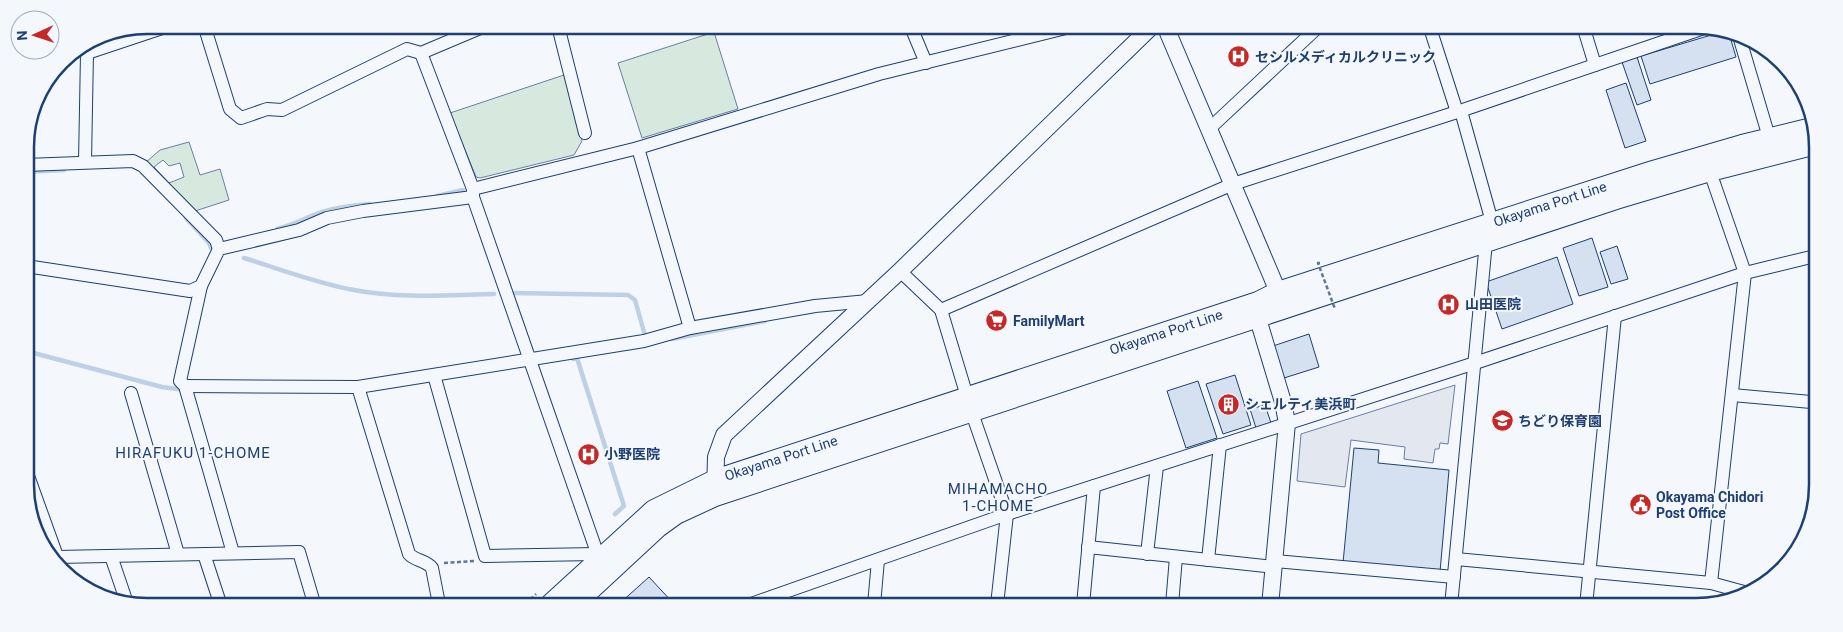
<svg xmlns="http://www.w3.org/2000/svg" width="1843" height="632" viewBox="0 0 1843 632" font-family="Roboto,'Noto Sans JP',sans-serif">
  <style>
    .green { fill: #d7e8df; stroke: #687fa3; fill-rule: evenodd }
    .parking { fill: #e3e8f0; stroke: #687fa3 }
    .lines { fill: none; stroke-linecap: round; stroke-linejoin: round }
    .stream { stroke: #bed0e5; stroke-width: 4.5 }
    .building { fill: #d5e0f0; stroke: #1d3f73 }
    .minor-casing { stroke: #1d3f73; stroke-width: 14 }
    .tertiary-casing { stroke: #1d3f73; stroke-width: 18 }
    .primary-casing { stroke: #1d3f73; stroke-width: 22 }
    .path { stroke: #5e769c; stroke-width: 2.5; stroke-dasharray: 4 2.5; stroke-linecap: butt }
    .minor { stroke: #f4f7fb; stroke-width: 12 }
    .tertiary { stroke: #f4f7fb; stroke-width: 16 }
    .primary { stroke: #f4f7fb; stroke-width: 20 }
    .path-bridge { stroke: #5e769c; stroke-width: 2.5; stroke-dasharray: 4 2.5; stroke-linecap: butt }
    .labels { text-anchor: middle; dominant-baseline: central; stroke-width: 4; stroke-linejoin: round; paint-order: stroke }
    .poi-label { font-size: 14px; font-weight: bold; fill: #1d3f73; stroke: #f4f7fb; text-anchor: start }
    .street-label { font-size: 14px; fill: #1d3f73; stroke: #f4f7fb }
    .neighbourhood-label { font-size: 15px; letter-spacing: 1px; fill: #1d3f73; stroke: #f4f7fb }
    .rim { fill: none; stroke: #1d3f73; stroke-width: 2.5 }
  </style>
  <rect width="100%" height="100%" fill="#f4f7fb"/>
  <!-- green -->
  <g class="green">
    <path d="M714,32l24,77 -96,29 -24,-75z"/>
    <path d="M567,74l15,67 -8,14 -94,23 -4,-1 -26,-64z"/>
    <path d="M189,142l11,33 20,-6 9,31 -37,12 -47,-49 15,-13zM163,160l6,6 11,-3 4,14 -15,6 -15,-16z"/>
  </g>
  <!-- parking -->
  <path class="parking" d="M1455,385l-7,59 -8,-1 -1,6h-4l-2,14 -29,-4 1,-12 -54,-7 -6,47 -48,-6 4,-47z"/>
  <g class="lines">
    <!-- stream -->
    <g class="stream">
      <path d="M77,50l64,-24"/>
      <path d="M25,172l39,-2"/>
      <path d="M437,196l26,-6"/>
      <path d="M186,218l23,25 2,5"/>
      <path d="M277,229c16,-4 30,-12 45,-17 16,-5 32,-7 48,-8"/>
      <path d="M244,258c36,11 72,25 110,32 46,9 94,5 140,4"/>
      <path d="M514,293l114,2 7,5 11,39"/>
      <path d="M672,339l93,-18"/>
      <path d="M26,351l136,36 23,3"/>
      <path d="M573,359l4,-1 47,148 -9,8"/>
    </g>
  </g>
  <!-- building -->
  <g class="building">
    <path d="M1728,30l8,27 -86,27 -9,-28z"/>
    <path d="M1637,57l14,43 -14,5 -15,-43z"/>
    <path d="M1626,83l20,58 -21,7 -19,-58z"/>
    <path d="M1592,238l16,49 -29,9 -16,-48z"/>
    <path d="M1617,246l11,33 -17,5 -11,-32z"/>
    <path d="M1557,257l16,47 -71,25 -16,-47z"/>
    <path d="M1309,334l10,33 -35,11 -11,-32z"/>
    <path d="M1235,375l16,50 -28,9 -17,-50z"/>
    <path d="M1198,381l19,57 -31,10 -19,-57z"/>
    <path d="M1265,405l6,18 -15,5 -6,-19z"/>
    <path d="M1354,448l25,2 -1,13 71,7 -9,102 -97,-9z"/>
    <path d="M649,577l25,27h-55z"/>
  </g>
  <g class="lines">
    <defs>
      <g id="minor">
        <path d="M204,25l26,84 11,9 26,-9 15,1 125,-61 14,4 64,-27"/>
        <path d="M558,26l27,107"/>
        <path d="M911,27l15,36"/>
        <path d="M1430,28l27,84"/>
        <path d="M1584,29l11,36"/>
        <path d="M1739,36l32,108"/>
        <path d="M421,53l52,136v8l128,367"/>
        <path d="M1461,111l33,118"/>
        <path d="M1209,129l108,-101"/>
        <path d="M638,148l52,180"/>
        <path d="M85,162l2,-109 84,-28"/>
        <path d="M25,165l108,-4 10,5 73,74 3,9"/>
        <path d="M1708,166l37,107 -34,310"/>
        <path d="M473,189l165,-41 241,-74 191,-47"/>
        <path d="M26,266l164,25 11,-5 18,-37 80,-19 28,-12 36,-7 110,-14"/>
        <path d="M900,271l41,39 31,103 35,101 -10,91"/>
        <path d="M201,286l-21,95 5,5 48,167"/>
        <path d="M941,310l292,-126 224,-72 244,-83"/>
        <path d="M434,375l51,181 111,-2"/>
        <path d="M185,386l173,1 286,-46 46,-13 125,-22 53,-5"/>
        <path d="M358,387l51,167c6,7 17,6 23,14l7,36"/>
        <path d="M131,393l47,161"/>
        <path d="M1732,395l79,7 3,-2"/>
        <path d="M27,473l35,97"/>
        <path d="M1088,547l186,20"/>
        <path d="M204,554l16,49"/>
        <path d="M1147,554l10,-88"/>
        <path d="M111,556l16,47"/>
        <path d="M57,557l242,-5 15,51"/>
        <path d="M1456,559l255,24 33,9"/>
        <path d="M1208,560l12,-115"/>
        <path d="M1275,561l179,16"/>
        <path d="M751,604l256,-90 468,-151 270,-90 70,-17"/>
        <path d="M874,605l4,-45"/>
        <path d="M1083,605l11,-119"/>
        <path d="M1172,605l4,-48"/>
        <path d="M1451,606l35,-364 -1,-6"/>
        <path d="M1586,606l29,-290"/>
      </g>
      <g id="tertiary">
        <path d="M1166,28l105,247 7,17 -1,13"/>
        <path d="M1258,305v14l25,83 4,21 -17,183"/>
        <path d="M715,492l1,-35 8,-22 176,-164 250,-243"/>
      </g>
      <g id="primary">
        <path d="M551,604l103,-94 61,-30 543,-178 20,-10 375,-121 89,-26 74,-18"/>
        <path d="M575,604l83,-77 18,-13 39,-18 901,-297 94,-28 106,-27"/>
      </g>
    </defs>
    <!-- minor casing -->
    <use href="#minor" class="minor-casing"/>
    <!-- tertiary casing -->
    <use href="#tertiary" class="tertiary-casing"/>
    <!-- primary casing -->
    <use href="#primary" class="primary-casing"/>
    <!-- path -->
    <g class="path">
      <path d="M444,563l30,-2"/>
      <path d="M534,604l-4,-4 6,-6"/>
    </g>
    <!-- minor -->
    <use href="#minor" class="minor"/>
    <!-- tertiary -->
    <use href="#tertiary" class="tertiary"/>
    <!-- primary -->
    <use href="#primary" class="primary"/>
    <!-- path-bridge -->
    <path class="path-bridge" d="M1320,263h-2l17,46"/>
  </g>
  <!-- icons -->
  <defs>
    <symbol id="hospital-disc" viewBox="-11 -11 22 22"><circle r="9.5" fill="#c62828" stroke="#f4f7fb"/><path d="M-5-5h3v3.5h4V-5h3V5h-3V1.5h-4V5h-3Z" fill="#fff"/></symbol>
    <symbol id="supermarket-disc" viewBox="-11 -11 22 22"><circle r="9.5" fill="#c62828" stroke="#f4f7fb"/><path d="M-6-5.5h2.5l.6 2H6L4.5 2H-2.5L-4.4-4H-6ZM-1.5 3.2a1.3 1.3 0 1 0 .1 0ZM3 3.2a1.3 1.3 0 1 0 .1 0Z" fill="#fff"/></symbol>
    <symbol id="building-disc" viewBox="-11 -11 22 22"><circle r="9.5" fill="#c62828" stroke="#f4f7fb"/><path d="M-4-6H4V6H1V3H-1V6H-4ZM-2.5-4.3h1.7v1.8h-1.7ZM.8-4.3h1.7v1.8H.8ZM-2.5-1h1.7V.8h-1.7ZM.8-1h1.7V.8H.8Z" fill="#fff"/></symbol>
    <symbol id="school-disc" viewBox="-11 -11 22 22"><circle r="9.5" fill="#c62828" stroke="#f4f7fb"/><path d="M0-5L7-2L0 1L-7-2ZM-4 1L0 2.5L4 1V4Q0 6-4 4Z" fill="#fff"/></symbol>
    <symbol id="civic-disc" viewBox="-11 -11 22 22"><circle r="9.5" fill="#c62828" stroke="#f4f7fb"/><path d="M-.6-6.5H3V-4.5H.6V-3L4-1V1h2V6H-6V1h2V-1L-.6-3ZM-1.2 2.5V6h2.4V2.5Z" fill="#fff"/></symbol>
  </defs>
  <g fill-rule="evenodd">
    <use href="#hospital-disc" x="1226" y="44" width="25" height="25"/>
    <use href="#hospital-disc" x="1436" y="292" width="25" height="25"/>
    <use href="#supermarket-disc" x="984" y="308" width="25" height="25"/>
    <use href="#building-disc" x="1216" y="392" width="25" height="25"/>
    <use href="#school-disc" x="1490" y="408" width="25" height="25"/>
    <use href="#hospital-disc" x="576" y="442" width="25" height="25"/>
    <use href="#civic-disc" x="1628" y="492" width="25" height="25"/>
  </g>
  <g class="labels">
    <!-- poi labels -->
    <g class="poi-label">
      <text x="1255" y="57">セシルメディカルクリニック</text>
      <text x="1465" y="304">山田医院</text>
      <text x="1013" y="321">FamilyMart</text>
      <text x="1245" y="404">シェルティ美浜町</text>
      <text x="1518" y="421">ちどり保育園</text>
      <text x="604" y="454">小野医院</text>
      <text x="1656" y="497">Okayama Chidori<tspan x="1656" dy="16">Post Office</tspan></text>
    </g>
    <!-- street labels -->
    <g class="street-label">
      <text transform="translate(1550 204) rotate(-18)">Okayama Port Line</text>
      <text transform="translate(1166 332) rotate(-18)">Okayama Port Line</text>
      <text transform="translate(781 458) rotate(-18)">Okayama Port Line</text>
    </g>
    <!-- neighbourhood labels -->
    <g class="neighbourhood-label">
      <text x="193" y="453">HIRAFUKU 1-CHOME</text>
      <text x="998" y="489">MIHAMACHO<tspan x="998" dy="17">1-CHOME</tspan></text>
    </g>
  </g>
  <!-- crop -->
  <path d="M0 0H1843V632H0ZM147 34H1696A113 113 0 0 1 1809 147V485A113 113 0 0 1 1696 598H147A113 113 0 0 1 34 485V147A113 113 0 0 1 147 34Z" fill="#f4f7fb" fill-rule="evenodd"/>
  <path class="rim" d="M147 34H1696A113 113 0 0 1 1809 147V485A113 113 0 0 1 1696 598H147A113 113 0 0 1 34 485V147A113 113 0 0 1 147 34Z"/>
  <!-- north arrow -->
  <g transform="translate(35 35) rotate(267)"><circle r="24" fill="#f4f7fb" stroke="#9eadc5"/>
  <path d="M0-4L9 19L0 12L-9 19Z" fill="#c62828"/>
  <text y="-8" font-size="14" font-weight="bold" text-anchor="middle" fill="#1d3f73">N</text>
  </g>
</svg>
